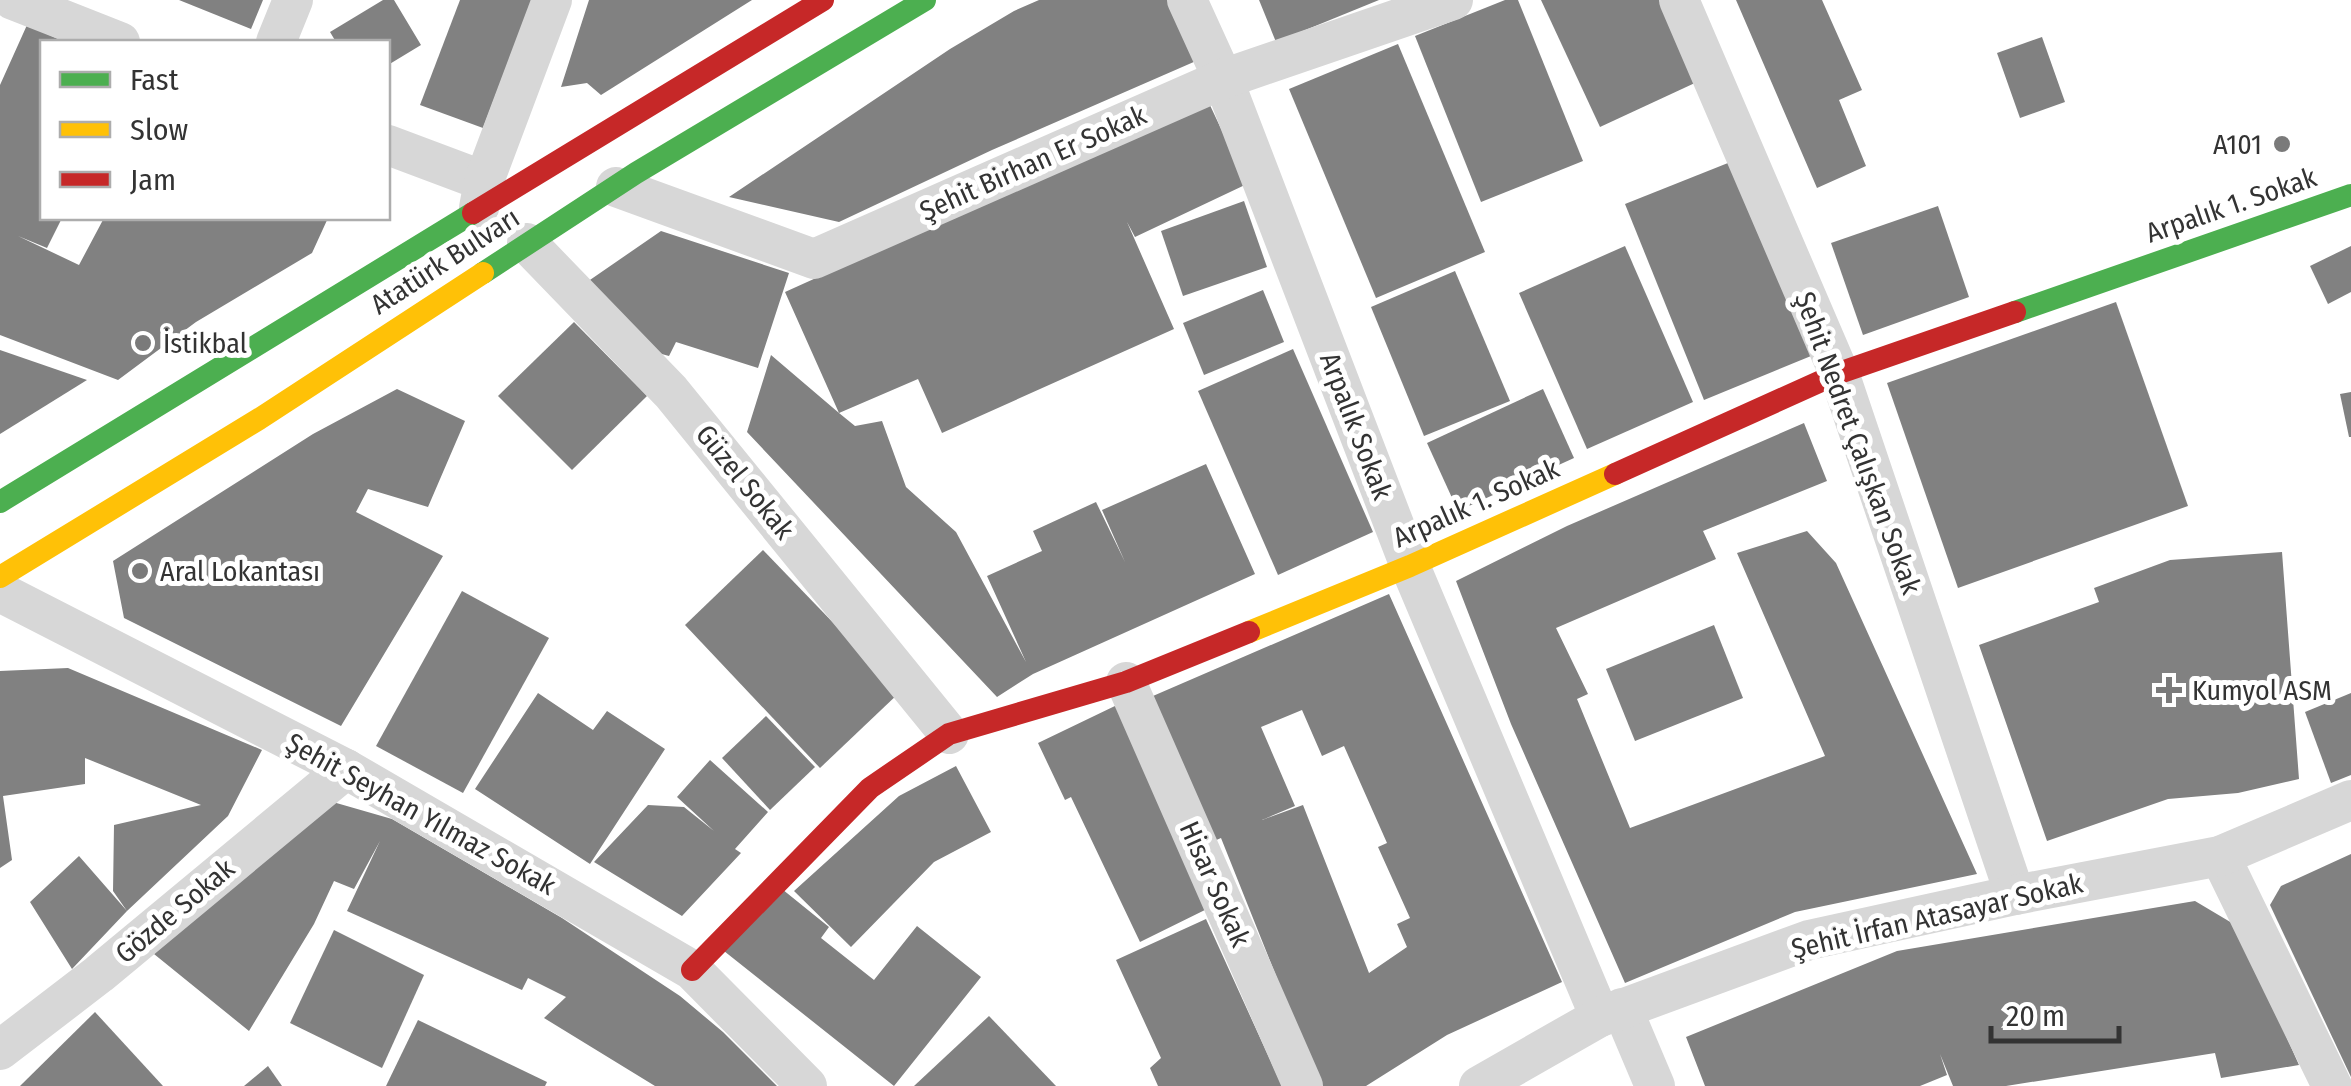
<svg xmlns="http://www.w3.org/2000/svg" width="2351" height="1086" viewBox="0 0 2351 1086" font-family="'Fira Sans Condensed',sans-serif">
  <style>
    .building { fill: #818181; fill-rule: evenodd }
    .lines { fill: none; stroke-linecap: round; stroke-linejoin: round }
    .street { stroke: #d7d7d7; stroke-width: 40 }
    .fast { stroke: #4caf50; stroke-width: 22 }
    .slow { stroke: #ffc107; stroke-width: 22 }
    .jam { stroke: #c62828; stroke-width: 22 }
    .poi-dot { fill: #7a7a7a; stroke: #fff; stroke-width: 4 }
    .labels { text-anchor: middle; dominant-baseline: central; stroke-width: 10; stroke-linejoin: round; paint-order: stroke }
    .poi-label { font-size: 28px; fill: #333; stroke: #fff; text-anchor: start }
    .street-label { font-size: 28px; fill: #333; stroke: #fff }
  </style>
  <rect width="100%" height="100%" fill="#fff"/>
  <!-- building -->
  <g class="building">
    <path d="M179,0h84l-12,29z"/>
    <path d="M383,0h11l27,45 -33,20v-23h-52l-6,-10z"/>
    <path d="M460,0h72l-49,128 -63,-23z"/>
    <path d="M589,0h163l-151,95 -14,-12 -26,4z"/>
    <path d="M1039,0h131l26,61 -204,89 -153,72 -110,-25 221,-148 64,-38z"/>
    <path d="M1259,0h120l-103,42z"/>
    <path d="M1505,0h13l65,161 -102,41 -66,-166z"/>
    <path d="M1541,0h118l38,82 -97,45z"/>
    <path d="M1736,0h86l40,90 -23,10 27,66 -49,22z"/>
    <path d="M27,25l38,17h-23v176h20l-15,30 -29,-12 61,29 25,-47h224l-16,35 -116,69 -78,58 -118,-45v-250z"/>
    <path d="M2042,37l23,65 -45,16 -23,-65z"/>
    <path d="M1398,44l87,208 -109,46 -87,-209z"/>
    <path d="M1208,101l39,83 -112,53 -8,-15 47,107 -232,104 -24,-54 -79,34 16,13 27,-5 24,66 50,45 70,130 -39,-86 55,-25 -9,-20 63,-29 29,60 -23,-52 104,-46 49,110 -222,100 -36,23 -250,-265 24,-77 68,58 -54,-121z"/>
    <path d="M1733,161l78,195 -107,44 -79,-196z"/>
    <path d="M1244,201l23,66 -84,29 -22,-65z"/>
    <path d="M1938,206l31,91 -106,38 -32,-92z"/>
    <path d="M661,231l128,42 -31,95 -82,-26 -7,14 -22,-6 -60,-68z"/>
    <path d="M1625,246l68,156 -106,47 -68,-156z"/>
    <path d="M2351,246v46l-23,12 -18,-38z"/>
    <path d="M1455,271l55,130 -86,35 -53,-129z"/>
    <path d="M1263,290l21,52 -80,33 -21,-52z"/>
    <path d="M2116,302l72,204 -230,82 -71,-205z"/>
    <path d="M574,322l73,74 -75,74 -74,-74z"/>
    <path d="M1293,349l80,183 -95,43 -80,-184z"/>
    <path d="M0,350l87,30 -87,54z"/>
    <path d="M397,389l68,32 -37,86 -60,-18 -12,23 87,44 -102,170 -217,-108 -11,-57 200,-127z"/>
    <path d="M1543,389l31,69 -116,53 -31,-68z"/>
    <path d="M2351,392v45h-2l-9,-43z"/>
    <path d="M1804,423l23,58 -124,50 13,28 -160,69 32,66 -11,5 53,129 195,-72 -88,-203 70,-22 29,32 141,311 -182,38 -170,71 -114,-259 -55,-143 111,-55z"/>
    <path d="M763,550l137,142 -80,76 -135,-143z"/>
    <path d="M2282,552l17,227 -61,14 -70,6 -121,42 -68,-196 120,-43 -5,-14 76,-28z"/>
    <path d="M462,591l87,47 -86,155 -87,-47z"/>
    <path d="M1389,594l173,388 -115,53 -81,51h-46l-99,-248 -14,6 -61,-145zM1302,710l20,46 22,-10 43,97 -9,4 32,71 -13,6 10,23 -38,26 -66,-168 -41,15 33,-14 -34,-79z"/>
    <path d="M1714,625l29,73 -108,43 -29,-72z"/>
    <path d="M68,668l194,82 -34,66 -101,95 -55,58 -42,-67 49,-46 48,55 -14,-20 1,-66 87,-20 -116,-47v26l-82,12 9,64 -12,8v-197z"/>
    <path d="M538,693l55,37 14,-19 58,38 -75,115 -115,-75z"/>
    <path d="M2351,693v82l-20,8 -26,-71z"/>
    <path d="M1117,705l96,201 -73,36 -69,-145 -6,3 -27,-57z"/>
    <path d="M766,716l49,51 -45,43 -48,-52z"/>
    <path d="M710,760l58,52 -33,37 6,4 -59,63 -88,-54 54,-57 36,2 30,24 -37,-34z"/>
    <path d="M956,766l35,66 -57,30 -83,85 -57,-56 105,-95z"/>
    <path d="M319,798l73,21 170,99 118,78 43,36 54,54h-122l-111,-68 22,-21 -38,-19 -6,12 -175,-79 33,-70 -26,48 -20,-8 -20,43 -65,107 -95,-77z"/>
    <path d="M2351,854v223l-81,-172 11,-19z"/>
    <path d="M777,885l52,42 -8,11 53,42 43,-54 64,51 -87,109 -170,-135z"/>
    <path d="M2195,901l42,25 62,139 -78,13 -6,-25 -209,33h-53l-13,-32 7,21 -27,11h-215l-19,-49 211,-86z"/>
    <path d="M1206,919l76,167h-124l-8,-18 11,-10 -45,-98z"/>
    <path d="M334,930l90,45 -42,93 -92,-45z"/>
    <path d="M95,1012l68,74h-143z"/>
    <path d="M989,1016l67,70h-142z"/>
    <path d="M418,1020l129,62 -2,4h-159z"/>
    <path d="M268,1066l14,20h-38z"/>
  </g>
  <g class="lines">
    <!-- street -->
    <g class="street">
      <path d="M13,0l107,42"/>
      <path d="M1187,0l36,79 187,487 190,451"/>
      <path d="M1679,0l160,373 176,522"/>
      <path d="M276,42l17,-42"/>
      <path d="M388,145l96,36 -5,27"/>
      <path d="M484,181l68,-181"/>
      <path d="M616,187l198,72 409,-180 230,-79"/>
      <path d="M527,243l144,149 278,342"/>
      <path d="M0,592l346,177 346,201 115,116"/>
      <path d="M1126,682l177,404"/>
      <path d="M2220,856l112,230"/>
      <path d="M1622,1008l33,78"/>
      <path d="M0,1050l99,-76 247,-205"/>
      <path d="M1479,1086l121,-69 209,-77 206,-45 205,-39 131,-56"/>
    </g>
    <!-- fast -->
    <g class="fast">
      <path d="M483,273l153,-100 289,-173"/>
      <path d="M2015,312l336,-117"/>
      <path d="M0,502l473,-289"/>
    </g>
    <!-- slow -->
    <g class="slow">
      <path d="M0,577l259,-158 224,-146"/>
      <path d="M1249,632l161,-66 205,-92"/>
    </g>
    <!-- jam -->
    <g class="jam">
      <path d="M473,213l350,-213"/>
      <path d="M1615,474l224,-101 176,-61"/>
      <path d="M692,970l178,-182 79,-54 177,-52 123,-50"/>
    </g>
  </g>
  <!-- markers -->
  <g class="poi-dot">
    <circle cx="2282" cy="144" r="10"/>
    <circle cx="143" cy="343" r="10"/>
    <circle cx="140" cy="571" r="10"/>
    <path d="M2164 675h10v10h10v10h-10v10h-10v-10h-10v-10h10z"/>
  </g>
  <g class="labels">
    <!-- poi labels -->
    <g class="poi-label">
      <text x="2262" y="144" text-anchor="end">A101</text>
      <text x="163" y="343">İstikbal</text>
      <text x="160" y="571">Aral Lokantası</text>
      <text x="2192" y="690">Kumyol ASM</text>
    </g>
    <!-- street labels -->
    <g class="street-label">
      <text transform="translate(1033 163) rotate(-24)">Şehit Birhan Er Sokak</text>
      <text transform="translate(2231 205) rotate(-19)">Arpalık 1. Sokak</text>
      <text transform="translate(445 261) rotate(-33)">Atatürk Bulvarı</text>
      <text transform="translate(1356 426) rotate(69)">Arpalık Sokak</text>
      <text transform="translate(1858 443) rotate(70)">Şehit Nedret Çalışkan Sokak</text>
      <text transform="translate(745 482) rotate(51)">Güzel Sokak</text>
      <text transform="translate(1476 503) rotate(-24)">Arpalık 1. Sokak</text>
      <text transform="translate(421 814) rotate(29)">Şehit Seyhan Yılmaz Sokak</text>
      <text transform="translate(1215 884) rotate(66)">Hisar Sokak</text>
      <text transform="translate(175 911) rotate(-40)">Gözde Sokak</text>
      <text transform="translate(1937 916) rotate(-13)">Şehit İrfan Atasayar Sokak</text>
    </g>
  </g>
  <!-- legend -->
  <rect x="40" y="40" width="350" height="180" fill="#ffffff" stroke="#adadad" stroke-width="2.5"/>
  <rect x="60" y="72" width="50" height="15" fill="#4caf50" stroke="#adadad" stroke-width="2.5"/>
  <text x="130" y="90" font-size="30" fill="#333333">Fast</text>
  <rect x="60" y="122" width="50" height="15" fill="#ffc107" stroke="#adadad" stroke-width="2.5"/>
  <text x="130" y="140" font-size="30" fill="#333333">Slow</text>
  <rect x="60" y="172" width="50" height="15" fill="#c62828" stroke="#adadad" stroke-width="2.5"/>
  <text x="130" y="190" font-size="30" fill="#333333">Jam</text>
  <!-- scale -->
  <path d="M1991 1026v15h128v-15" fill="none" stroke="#333333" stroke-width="5"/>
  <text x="2006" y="1026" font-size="30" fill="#333333" stroke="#ffffff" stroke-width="8" paint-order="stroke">20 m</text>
</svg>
